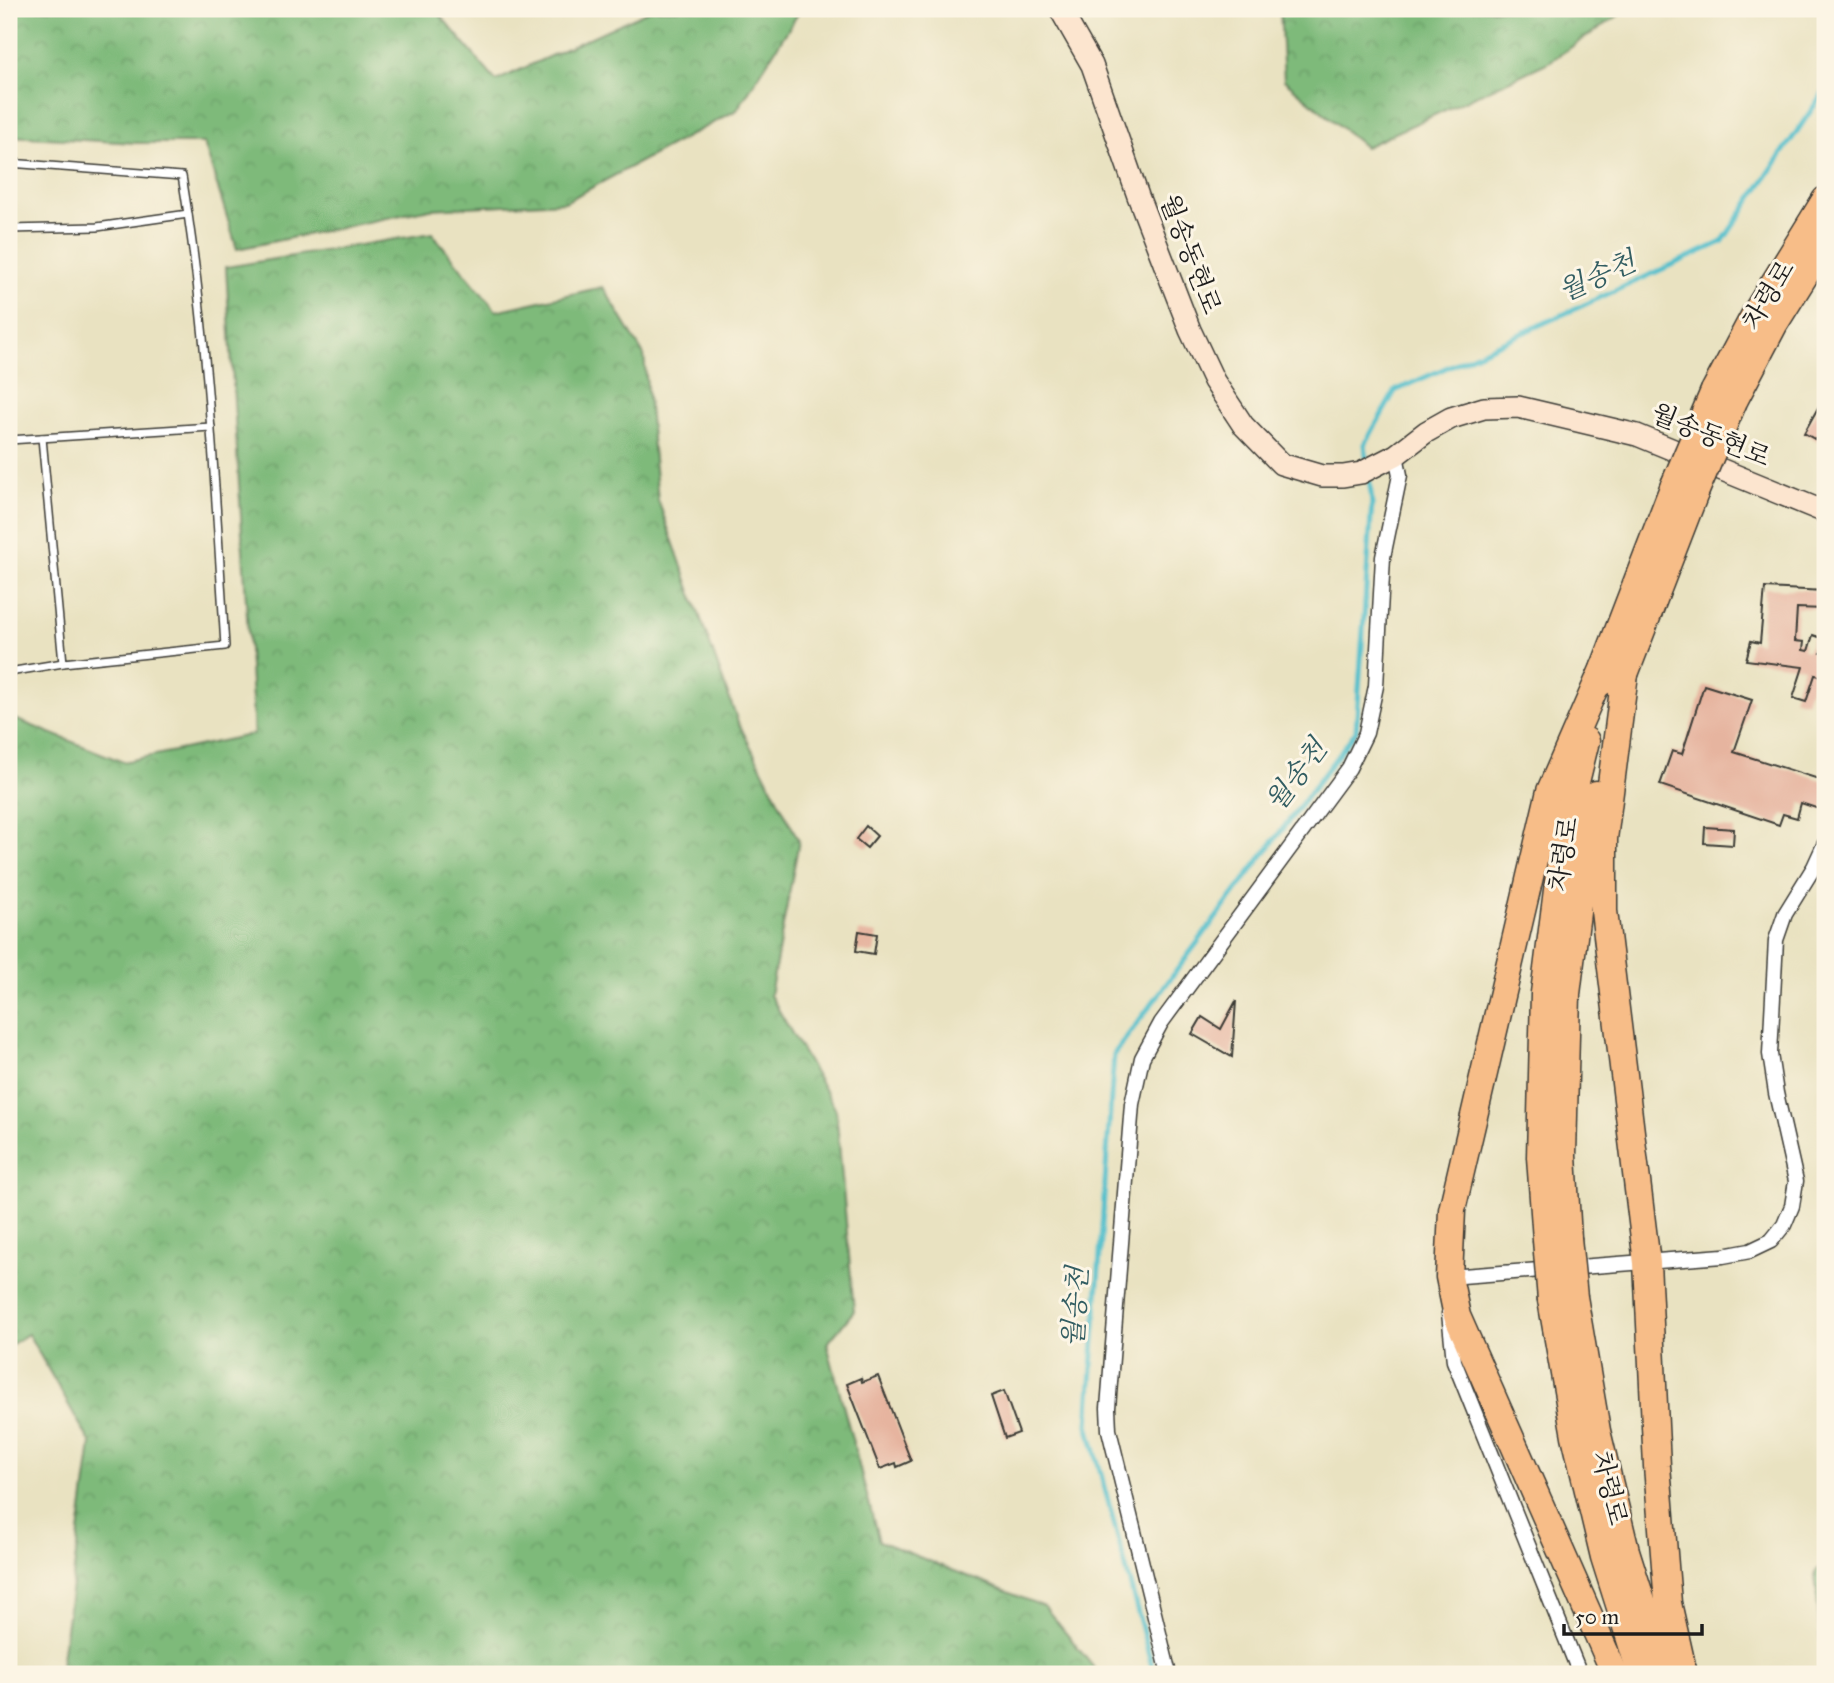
<svg xmlns="http://www.w3.org/2000/svg" width="1834" height="1683" viewBox="0 0 1834 1683" font-family="'IM FELL Great Primer','Noto Serif KR',serif">
  <style>
    .forest { fill: url(#forest-crowns); stroke: #4d6b4b; stroke-width: 2 }
    .lines { fill: none; stroke-linecap: round; stroke-linejoin: round }
    .stream { stroke: #52bfcc; stroke-width: 5 }
    .building { fill: #e6b49f }
    .lane-casing { stroke: #3b3a35; stroke-width: 10 }
    .street-casing { stroke: #3b3a35; stroke-width: 17 }
    .secondary-casing { stroke: #3b3a35; stroke-width: 24 }
    .highway-casing { stroke: #3b3a35; stroke-width: 29 }
    .lane { stroke: #fff; stroke-width: 7 }
    .street { stroke: #fff; stroke-width: 14 }
    .secondary { stroke: #fce5cf; stroke-width: 21 }
    .highway { stroke: #f7bd88; stroke-width: 26 }
    .highway-bridge-casing { stroke: #3b3a35; stroke-width: 29; stroke-linecap: butt }
    .highway-bridge { stroke: #f7bd88; stroke-width: 26 }
    .labels { text-anchor: middle; dominant-baseline: central; stroke-width: 6; stroke-linejoin: round; paint-order: stroke }
    .street-label { font-size: 26px; fill: #1c1c1c; stroke: #fcf5e5 }
    .water-label { font-size: 28px; font-style: italic; fill: #325d62; stroke: #fcf5e5 }
  </style>
  <defs>
    <pattern id="forest-crowns" width="20" height="18" patternUnits="userSpaceOnUse" patternTransform="scale(1.75)"><rect width="20" height="18" fill="#7eba7a"/><path d="M2 6a3 3 0 1 1 6 0M12 15a3 3 0 1 1 6 0" fill="none" stroke="#6c9f69"/></pattern>
  </defs>
  <rect width="100%" height="100%" fill="#fcf5e5"/>
  <filter id="ink" filterUnits="userSpaceOnUse"><feTurbulence type="fractalNoise" baseFrequency=".0143" numOctaves="2"/><feDisplacementMap in="SourceGraphic" scale="14" xChannelSelector="R" yChannelSelector="G"/><feConvolveMatrix kernelMatrix="1 2 1 2 8 2 1 2 1" color-interpolation-filters="sRGB"/></filter>
  <filter id="wash" filterUnits="userSpaceOnUse"><feTurbulence type="fractalNoise" baseFrequency=".00686" numOctaves="4" result="noise"/><feDisplacementMap in="SourceGraphic" scale="28" xChannelSelector="R" yChannelSelector="G"/><feGaussianBlur stdDeviation="1.57" result="paint"/><feColorMatrix in="noise" values="0 0 0 0 0 0 0 0 0 0 0 0 0 0 0 0 0 1.4 0 .05"/><feComposite in="paint" operator="in"/></filter>
  <g filter="url(#wash)">
    <rect width="100%" height="100%" fill="#e9e2c1"/>
    <!-- forest -->
    <g class="forest">
      <path d="M9,9h426l61,72 156,-72h149l-64,101 -172,92 -135,7 -193,40 -33,-106h-67l-128,-7z"/>
      <path d="M1280,9h348l-79,53 -184,85 -81,-67z"/>
      <path d="M432,233l64,78 107,-24 41,68 14,145 80,222 61,119 -29,154 66,115 18,201 -27,33 52,197 166,66 54,67h-1039l31,-230 -63,-110 -19,12v-628l6,1 108,43 131,-28 -28,-467z"/>
      <path d="M1825,1560v114h-1l-9,-101z"/>
    </g>
    <g class="lines">
      <!-- stream -->
      <g class="stream">
        <path d="M1367,463l-2,-19 30,-53 327,-149 103,-152"/>
        <path d="M1154,1674l-66,-249 26,-371 242,-323 16,-228 -3,-26"/>
      </g>
    </g>
    <g id="blocks">
      <!-- building -->
      <g class="building">
        <path d="M1825,395v50l-21,-12z"/>
        <path d="M1765,588l60,3v18l-28,-1 -2,33 9,1 -1,8 5,1 5,-16 12,4 -4,14 4,1v23l-10,-2 -9,27 -13,-4 10,-31 -57,-7 5,-19 9,2z"/>
        <path d="M1704,685l48,15 -18,52 91,29v19l-3,10 -21,-7 -4,15 -14,-4 -4,11 -119,-40 12,-34 10,3z"/>
        <path d="M866,826l11,10 -10,12 -11,-9z"/>
        <path d="M1705,827l29,2 -1,16 -29,-2z"/>
        <path d="M859,931l18,3 -3,20 -18,-3z"/>
        <path d="M1236,1001l-4,56 -40,-23 10,-17 19,12z"/>
        <path d="M878,1376l33,85 -14,6 -1,-4 -16,6 -33,-85 14,-6 1,4z"/>
        <path d="M1004,1391l15,42 -14,5 -14,-42z"/>
      </g>
    </g>
  </g>
  <g filter="url(#ink)">
    <use href="#blocks" fill-opacity="0" stroke="#3b3a35" stroke-width="2"/>
    <g class="lines">
      <defs>
        <g id="lane">
          <path d="M9,163l173,13c26,155 33,313 43,470l-162,17 -54,9"/>
          <path d="M9,229l88,-2 91,-13"/>
          <path d="M42,438l21,225"/>
          <path d="M9,440l202,-13"/>
        </g>
        <g id="street">
          <path d="M1449,1282v-5l274,-21 27,-5 21,-10 13,-16 8,-19 4,-25 -20,-88 -6,-39 6,-114 9,-26 29,-47 11,-24"/>
          <path d="M1449,1313l5,48 126,313"/>
          <path d="M1169,1674l-60,-244 -1,-22 24,-304 10,-46 19,-35 188,-255 17,-35 10,-47 7,-129 17,-82 -4,-20"/>
        </g>
        <path id="secondary" d="M1060,9l32,56 46,131 52,134 24,51 29,44 38,39 41,12h21l18,-3 35,-18 30,-23 25,-14 33,-10 34,-1 119,28 188,77"/>
        <g id="highway">
          <path d="M1714,391l42,-79 69,-112"/>
          <path d="M1734,401l41,-78 50,-80"/>
          <path d="M1604,667l-54,124 -98,419 -3,67 8,39 158,358"/>
          <path d="M1625,674l-21,165v72l43,352 10,203 11,137 16,71"/>
          <path d="M1600,683l4,-16 70,-182"/>
          <path d="M1621,689l4,-15 70,-181"/>
          <path d="M1568,1238l-5,-82 4,-162 20,-163 9,-37"/>
          <path d="M1546,1240l-6,-83 4,-164 21,-166 21,-86"/>
          <path d="M1574,1297l23,134 29,120 39,123"/>
          <path d="M1551,1300l24,136 29,121 37,117"/>
        </g>
      </defs>
      <!-- lane casing -->
      <use href="#lane" class="lane-casing"/>
      <!-- street casing -->
      <use href="#street" class="street-casing"/>
      <!-- secondary casing -->
      <use href="#secondary" class="secondary-casing"/>
      <!-- highway casing -->
      <use href="#highway" class="highway-casing"/>
      <!-- lane -->
      <use href="#lane" class="lane"/>
      <!-- street -->
      <use href="#street" class="street"/>
      <!-- secondary -->
      <use href="#secondary" class="secondary"/>
      <!-- highway -->
      <use href="#highway" class="highway"/>
      <defs>
        <g id="highway-bridge">
          <path d="M1674,485l40,-94"/>
          <path d="M1695,493l39,-92"/>
          <path d="M1568,1238l6,59"/>
          <path d="M1546,1240l5,60"/>
        </g>
      </defs>
      <!-- highway-bridge casing -->
      <use href="#highway-bridge" class="highway-bridge-casing"/>
      <!-- highway-bridge -->
      <use href="#highway-bridge" class="highway-bridge"/>
    </g>
  </g>
  <g class="labels">
    <!-- street labels -->
    <g class="street-label">
      <text transform="translate(1191 254) rotate(69)">월송동현로</text>
      <text transform="translate(1768 295) rotate(-59)">차령로</text>
      <text transform="translate(1711 435) rotate(22)">월송동현로</text>
      <text transform="translate(1563 854) rotate(-81)">차령로</text>
      <text transform="translate(1610 1488) rotate(76)">차령로</text>
    </g>
    <!-- water labels -->
    <g class="water-label">
      <text transform="translate(1597 276) rotate(-24)">월송천</text>
      <text transform="translate(1296 775) rotate(-53)">월송천</text>
      <text transform="translate(1075 1307) rotate(-86)">월송천</text>
    </g>
  </g>
  <!-- margin -->
  <rect width="1834" height="1683" fill="none" stroke="#fcf5e5" stroke-width="35"/>
  <!-- scale -->
  <path d="M1564 1624v10h138v-10" fill="none" stroke="#1c1c1c" stroke-width="3.5"/>
  <text x="1575" y="1624" font-size="21" fill="#1c1c1c" stroke="#fcf5e5" stroke-width="5" paint-order="stroke">50 m</text>
</svg>
